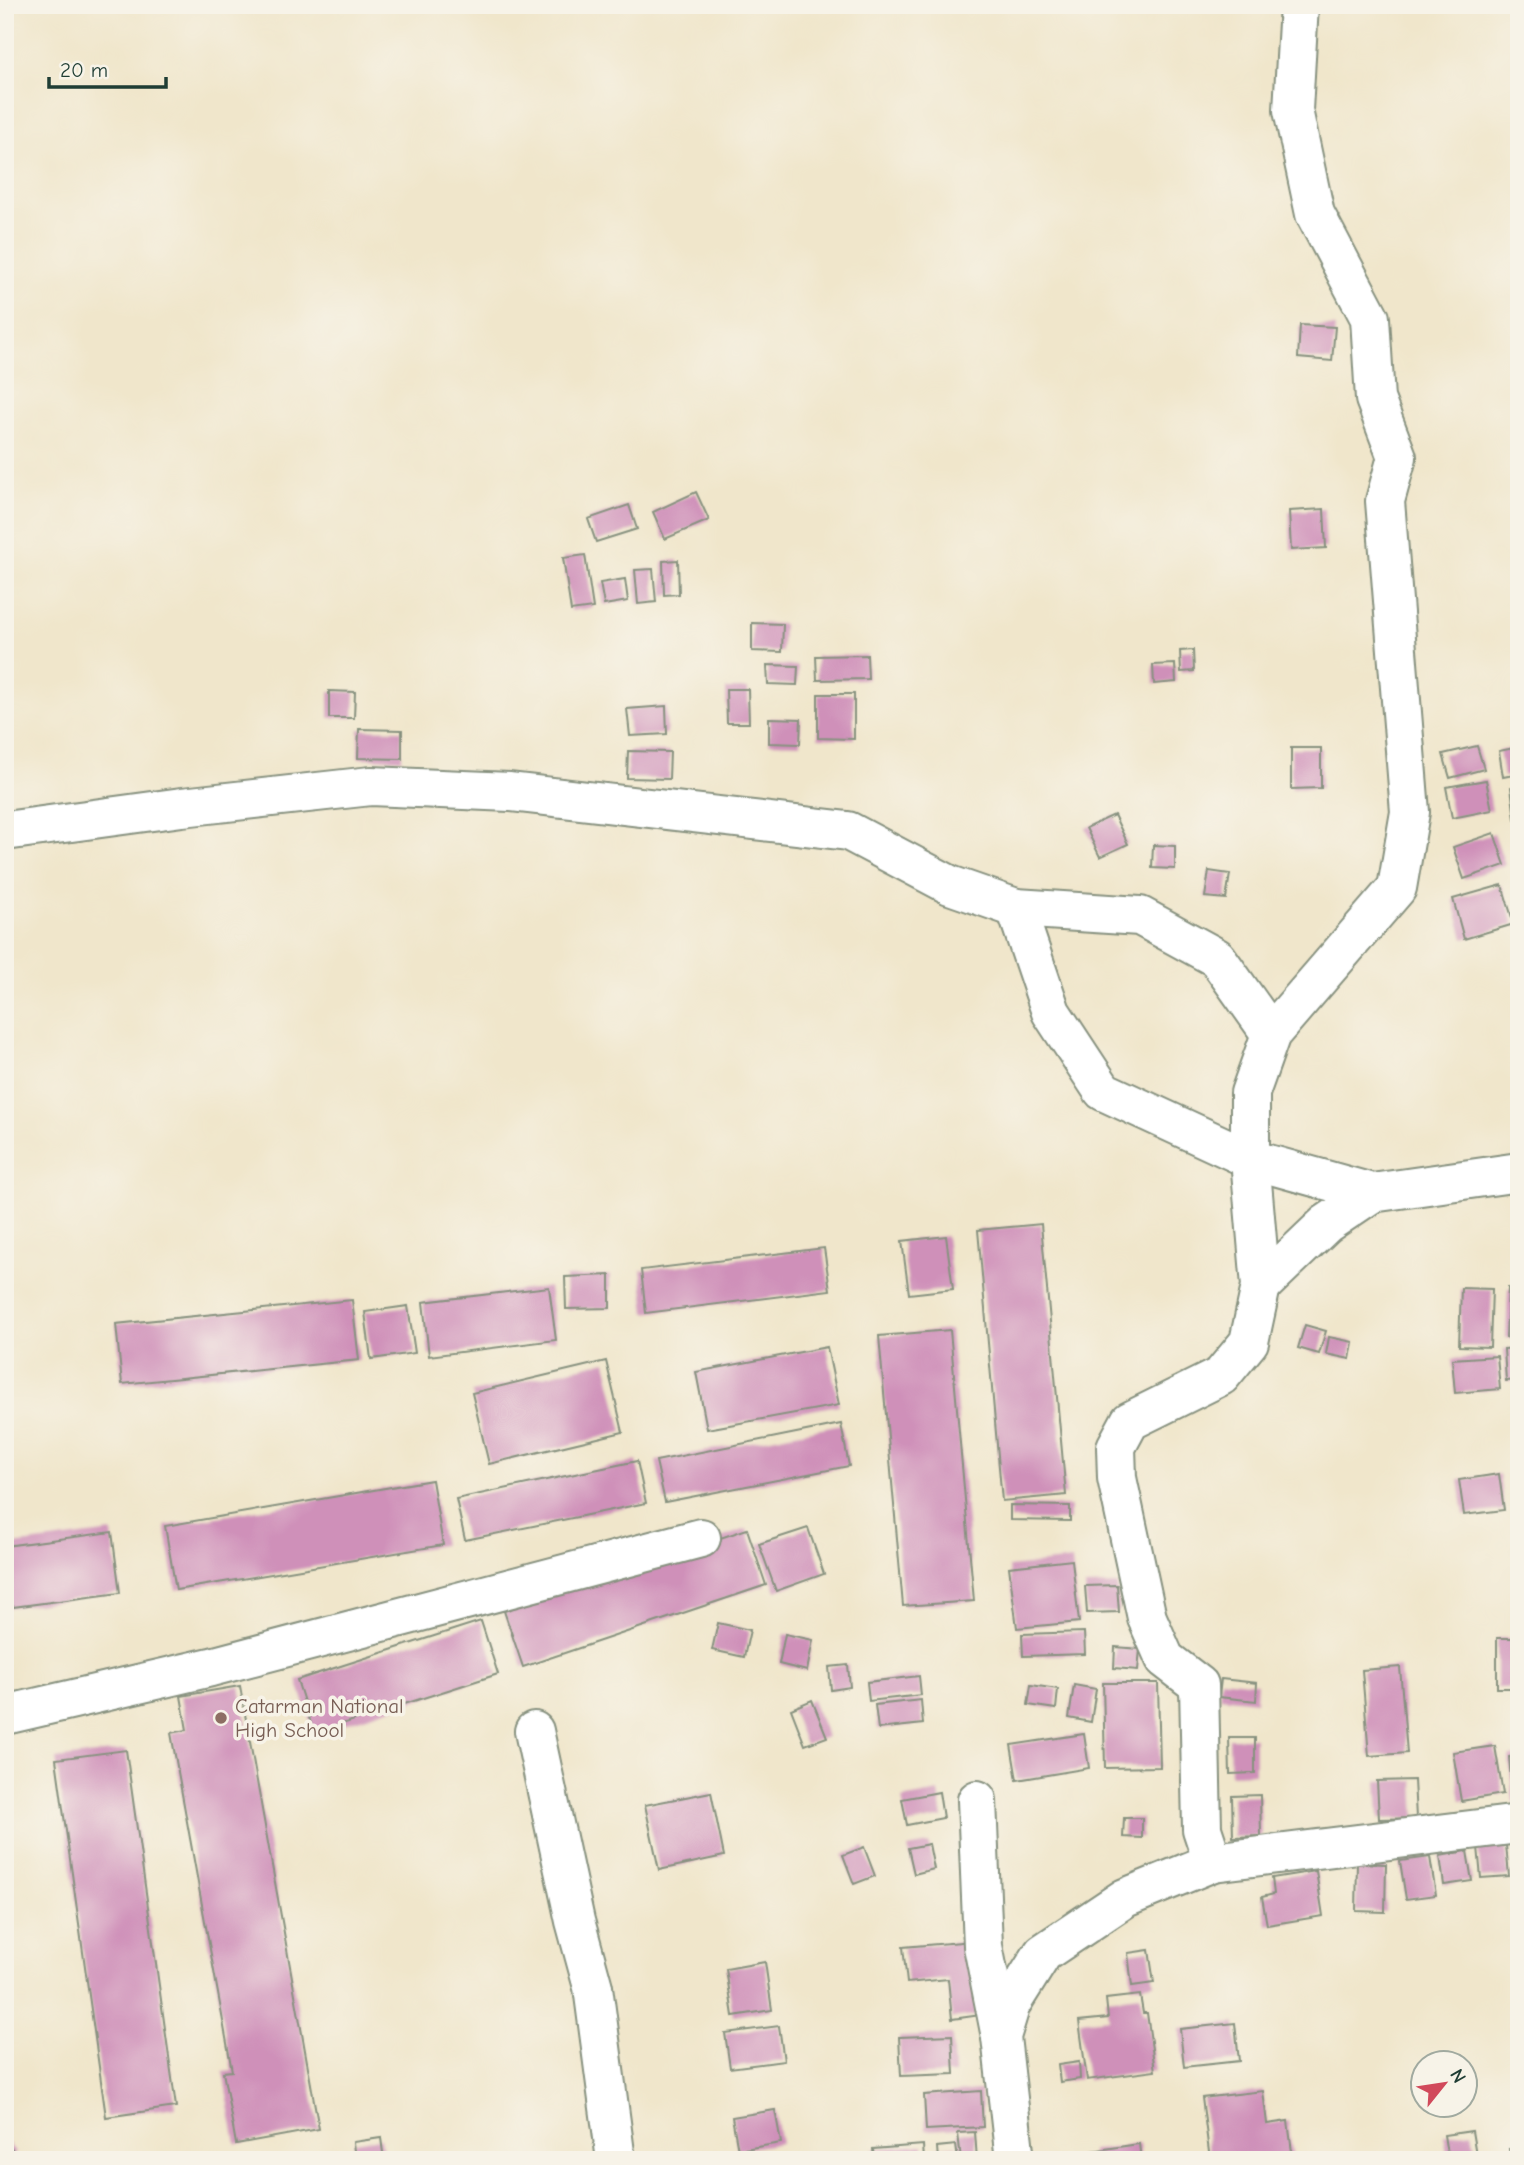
<svg xmlns="http://www.w3.org/2000/svg" width="1524" height="2165" viewBox="0 0 1524 2165" font-family="'Comic Neue',sans-serif">
  <style>
    .building { fill: #cf90b9 }
    .lines { fill: none; stroke-linecap: round; stroke-linejoin: round }
    .minor-casing { stroke: #889280; stroke-width: 42 }
    .minor { stroke: #fff; stroke-width: 38 }
    .education-dot { fill: #8d6e63; stroke: #f7f3e8; stroke-width: 2.5 }
    .labels { text-anchor: middle; dominant-baseline: central; stroke-width: 7; stroke-linejoin: round; paint-order: stroke }
    .education-label { font-size: 21px; fill: #785e54; stroke: #f7f3e8; text-anchor: start }
  </style>
  <rect width="100%" height="100%" fill="#f7f3e8"/>
  <filter id="ink" filterUnits="userSpaceOnUse"><feTurbulence type="fractalNoise" baseFrequency=".0143" numOctaves="2"/><feDisplacementMap in="SourceGraphic" scale="14" xChannelSelector="R" yChannelSelector="G"/><feConvolveMatrix kernelMatrix="1 2 1 2 8 2 1 2 1" color-interpolation-filters="sRGB"/></filter>
  <filter id="wash" filterUnits="userSpaceOnUse"><feTurbulence type="fractalNoise" baseFrequency=".00686" numOctaves="4" result="noise"/><feDisplacementMap in="SourceGraphic" scale="28" xChannelSelector="R" yChannelSelector="G"/><feGaussianBlur stdDeviation="1.57" result="paint"/><feColorMatrix in="noise" values="0 0 0 0 0 0 0 0 0 0 0 0 0 0 0 0 0 1.4 0 .05"/><feComposite in="paint" operator="in"/></filter>
  <g filter="url(#wash)">
    <rect width="100%" height="100%" fill="#f0e6cb"/>
    <g id="blocks">
      <!-- building -->
      <g class="building">
        <path d="M1300,325l35,2 -3,34 -34,-3z"/>
        <path d="M696,492l13,28 -44,19 -12,-27z"/>
        <path d="M629,505l8,24 -41,13 -8,-23z"/>
        <path d="M1324,509l2,39 -35,2 -2,-39z"/>
        <path d="M585,555l8,53 -22,3 -8,-53z"/>
        <path d="M678,560l1,34 -15,1 -1,-34z"/>
        <path d="M653,569l3,33 -18,2 -3,-34z"/>
        <path d="M625,579l3,22 -24,4 -4,-22z"/>
        <path d="M752,623l31,1 -1,28 -30,-1z"/>
        <path d="M1193,650l1,21 -13,1 -1,-21z"/>
        <path d="M867,655l1,24 -51,1 -1,-24z"/>
        <path d="M1175,664l1,18 -22,2 -1,-19z"/>
        <path d="M767,665l31,1 -1,19 -29,-1z"/>
        <path d="M726,689h22l1,34h-22z"/>
        <path d="M329,691l26,1 -1,26h-25z"/>
        <path d="M818,694h36v45l-36,-1z"/>
        <path d="M666,706l1,28 -37,2 -3,-27z"/>
        <path d="M769,718l32,1 -1,25 -31,-1z"/>
        <path d="M359,729l43,1v29l-44,-1z"/>
        <path d="M1477,746l7,23 -34,9 -7,-24z"/>
        <path d="M1519,747v27l-16,3 -4,-26z"/>
        <path d="M1291,748h30v40l-30,1z"/>
        <path d="M628,751l42,1 -1,27 -42,-1z"/>
        <path d="M1486,780l6,30 -40,8 -6,-31z"/>
        <path d="M1519,786v32l-4,1 -4,-32z"/>
        <path d="M1114,815l14,29 -28,13 -14,-29z"/>
        <path d="M1494,833l11,32 -41,14 -11,-32z"/>
        <path d="M1153,845l22,1v23l-23,-1z"/>
        <path d="M1209,871l21,3 -4,25 -21,-2z"/>
        <path d="M1502,885l12,39 -50,15 -11,-40z"/>
        <path d="M1041,1224l25,271 -64,6 -24,-271z"/>
        <path d="M946,1236l7,53 -44,5 -7,-53z"/>
        <path d="M824,1248l6,42 -184,23 -5,-43z"/>
        <path d="M610,1275v33l-44,1 -1,-32z"/>
        <path d="M549,1287l7,53 -127,16 -6,-54z"/>
        <path d="M1461,1288l31,1 -2,58 -31,-1z"/>
        <path d="M1508,1288h11v51l-13,-1z"/>
        <path d="M352,1300l7,60 -237,24 -6,-60z"/>
        <path d="M408,1306l7,47 -44,6 -6,-47z"/>
        <path d="M1305,1325l21,6 -7,23 -21,-6z"/>
        <path d="M950,1330l24,271 -71,5 -24,-270z"/>
        <path d="M1329,1337l24,5 -3,17 -24,-5z"/>
        <path d="M827,1347l12,58 -132,24 -11,-57z"/>
        <path d="M1519,1348v32l-13,1 -2,-32z"/>
        <path d="M1497,1356l3,33 -45,4 -3,-34z"/>
        <path d="M606,1361l17,71 -134,32 -17,-71z"/>
        <path d="M841,1424l8,42 -184,36 -9,-41z"/>
        <path d="M637,1461l9,42 -181,37 -9,-41z"/>
        <path d="M1499,1474l5,36 -40,5 -5,-35z"/>
        <path d="M432,1480l11,65 -267,45 -11,-64z"/>
        <path d="M1010,1505l60,1v15l-60,-1z"/>
        <path d="M808,1528l16,46 -48,17 -17,-47z"/>
        <path d="M747,1529l19,56 -243,82 -19,-56z"/>
        <path d="M112,1532l8,61 -115,15v-62z"/>
        <path d="M1072,1560l7,62 -62,6 -8,-61z"/>
        <path d="M1117,1585l2,27 -32,1 -2,-27z"/>
        <path d="M481,1621l17,53 -184,59 -17,-53z"/>
        <path d="M718,1623l32,7 -6,27 -32,-7z"/>
        <path d="M1084,1632l1,22 -62,2 -1,-22z"/>
        <path d="M785,1634l28,6 -6,31 -28,-7z"/>
        <rect x="1497" y="1638" width="22" height="50"/>
        <path d="M1115,1647l25,2 -2,21 -24,-2z"/>
        <path d="M848,1665l2,22 -19,3 -2,-23z"/>
        <path d="M1400,1667l7,86 -38,3 -7,-86z"/>
        <path d="M919,1676l2,19 -52,6 -2,-19z"/>
        <path d="M1221,1679l36,4 -1,18 -37,-4z"/>
        <path d="M1103,1683h55l2,84 -55,1z"/>
        <path d="M1031,1685l27,4 -2,20 -28,-4z"/>
        <path d="M1074,1685l22,4 -5,33 -22,-4z"/>
        <path d="M240,1686l79,443 -83,15 -13,-72 9,-1 -61,-338 16,-3 -6,-34z"/>
        <path d="M812,1700l15,37 -22,8 -14,-36z"/>
        <path d="M921,1700l2,24 -45,5 -3,-24z"/>
        <path d="M1084,1734l5,34 -72,12 -6,-35z"/>
        <path d="M1229,1738h26v35l-25,1z"/>
        <path d="M1495,1746l8,48 -42,7 -8,-49z"/>
        <path d="M126,1750l50,357 -70,10 -50,-358z"/>
        <path d="M1519,1756v45l-6,1 -4,-45z"/>
        <path d="M1414,1780l2,38 -37,1 -2,-38z"/>
        <path d="M711,1792l13,64 -65,14 -14,-65z"/>
        <path d="M939,1792l4,26 -36,7 -5,-26z"/>
        <path d="M1260,1795l1,41 -28,1 -1,-41z"/>
        <path d="M1124,1818h18v20l-19,-1z"/>
        <path d="M929,1844l5,25 -20,5 -6,-26z"/>
        <path d="M1506,1845l3,31 -28,2 -3,-31z"/>
        <path d="M864,1847l11,29 -21,8 -11,-29z"/>
        <path d="M1467,1851l5,30 -28,4 -4,-29z"/>
        <path d="M1430,1857l6,38 -30,4 -6,-38z"/>
        <path d="M1357,1863l29,1 -1,48 -29,-1z"/>
        <path d="M1316,1871l7,45 -56,9 -5,-28 12,-3 -2,-16z"/>
        <path d="M973,1941l8,74 -29,4 -4,-40 -41,4 -4,-36z"/>
        <path d="M1149,1950l5,33 -22,3 -4,-33z"/>
        <path d="M765,1962l7,48 -39,6 -7,-47z"/>
        <path d="M1140,1995l3,18h4l8,58 -68,9 -8,-59 29,-3 -2,-19z"/>
        <path d="M1235,2023l4,38 -55,6 -4,-38z"/>
        <path d="M779,2026l5,35 -54,7 -5,-35z"/>
        <path d="M952,2035l2,39 -53,2 -2,-39z"/>
        <path d="M1079,2062l1,17 -20,3 -2,-17z"/>
        <path d="M981,2091l2,36 -57,3 -2,-35z"/>
        <path d="M1263,2091l4,33 21,-3 5,39h-83l-8,-62z"/>
        <path d="M775,2110l6,33 -43,7 -6,-33z"/>
        <path d="M1472,2131l5,29h-29l-4,-25z"/>
        <path d="M975,2132l2,28h-16l-3,-27z"/>
        <path d="M381,2138l3,22h-29l-2,-18z"/>
        <path d="M5,2139l10,14 -8,7h-2z"/>
        <path d="M1139,2144l2,16h-49l-1,-9z"/>
        <path d="M923,2145l1,15h-50l-1,-11z"/>
        <path d="M956,2145l2,15h-20l-1,-13z"/>
        <path d="M1519,2148v12h-8l-2,-11z"/>
      </g>
    </g>
  </g>
  <g filter="url(#ink)">
    <use href="#blocks" fill-opacity="0" stroke="#889280" stroke-width="2"/>
    <g class="lines">
      <defs>
        <g id="minor">
          <path d="M5,831l177,-24 189,-21 139,6 338,39 102,54 66,23 124,8 77,42 54,76"/>
          <path d="M1016,908l35,104 52,79 147,68 122,34 147,-21"/>
          <path d="M1261,1286l65,-62 46,-31"/>
          <path d="M5,1715l206,-48 490,-129"/>
          <path d="M534,1731l41,190 18,66 23,173"/>
          <path d="M977,1800l6,146 18,91"/>
          <path d="M1213,1862l-11,-33 -3,-144 -34,-26 -18,-41 -30,-140 -1,-31 14,-26 91,-45 28,-34 12,-56 -11,-127v-66l21,-59 126,-146 13,-76 -25,-311 12,-44 -22,-58 -5,-81 -55,-104 -22,-104 6,-105"/>
          <path d="M1015,2160l-14,-123 10,-33 32,-51 82,-55 88,-36 306,-38"/>
        </g>
      </defs>
      <!-- minor casing -->
      <use href="#minor" class="minor-casing"/>
      <!-- minor -->
      <use href="#minor" class="minor"/>
    </g>
  </g>
  <!-- markers -->
  <circle class="education-dot" cx="221" cy="1718" r="7"/>
  <g class="labels">
    <!-- education labels -->
    <g class="education-label">
      <text x="235" y="1706">Catarman National<tspan x="235" dy="24">High School</tspan></text>
    </g>
  </g>
  <!-- margin -->
  <rect width="1524" height="2165" fill="none" stroke="#f7f3e8" stroke-width="28"/>
  <!-- north arrow -->
  <g transform="translate(1444 2084) rotate(60)"><circle r="33" fill="#f7f3e8" stroke="#a1aaa0" stroke-width="2"/>
  <path d="M0-5L12 26L0 18L-12 26Z" fill="#d1495b"/>
  <text y="-10" font-size="19" font-weight="bold" text-anchor="middle" fill="#1f3d34">N</text>
  </g>
  <!-- scale -->
  <path d="M49 77v10h117v-10" fill="none" stroke="#1f3d34" stroke-width="3.5"/>
  <text x="60" y="77" font-size="21" fill="#1f3d34" stroke="#f7f3e8" stroke-width="5" paint-order="stroke">20 m</text>
</svg>
